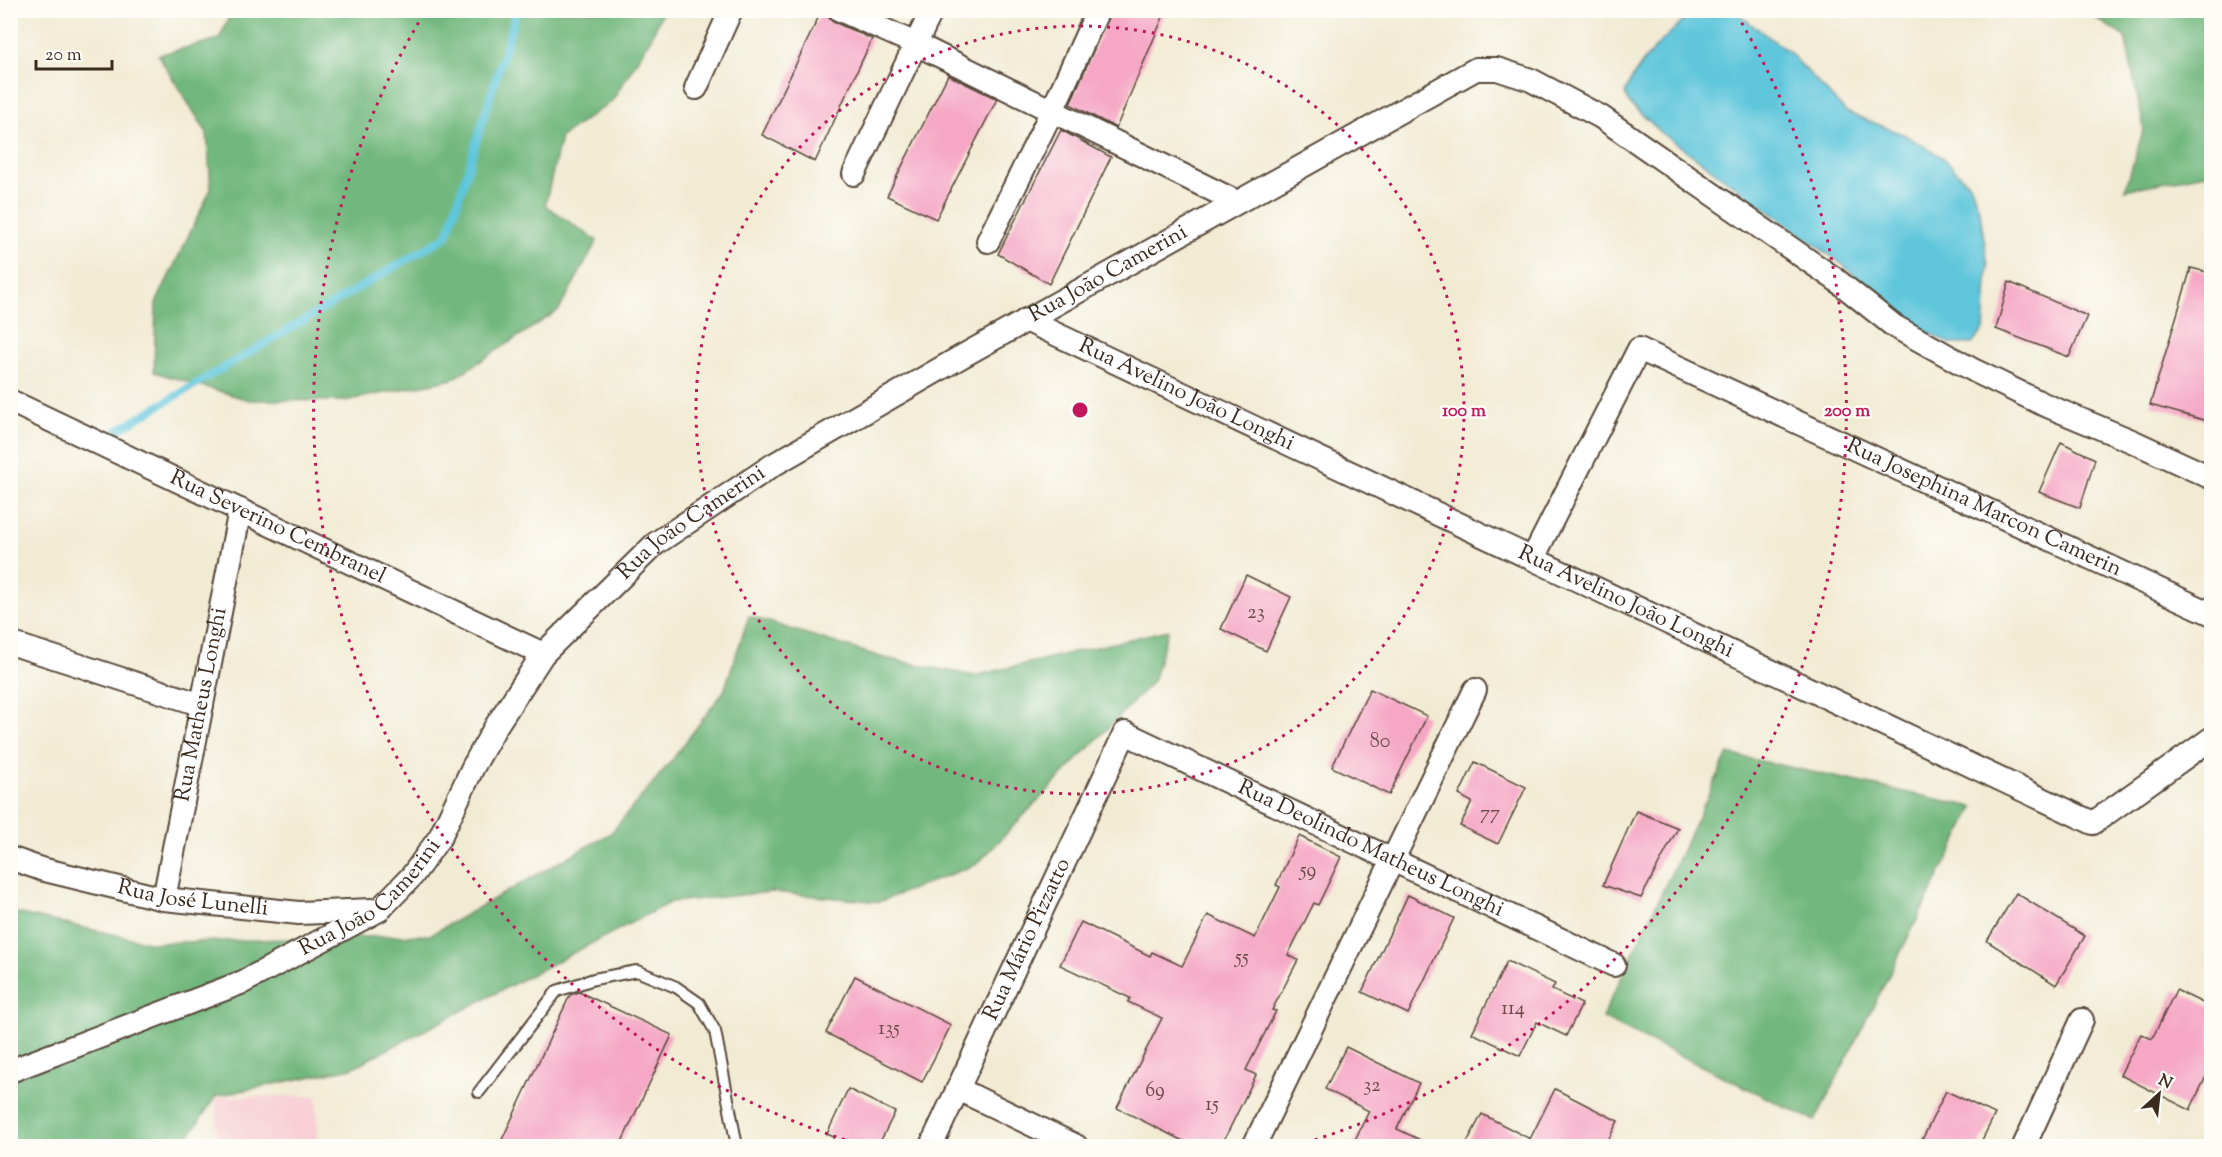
<svg xmlns="http://www.w3.org/2000/svg" width="2222" height="1157" viewBox="0 0 2222 1157" font-family="'Sorts Mill Goudy',serif">
  <style>
    .built { fill: #f7cfd4 }
    .forest { fill: #72b87e; stroke: #56714e; stroke-width: 1.5 }
    .water { fill: #5fc6db; stroke: #4d787c; stroke-width: 1.5 }
    .lines { fill: none; stroke-linecap: round; stroke-linejoin: round }
    .stream { stroke: #5fc6db; stroke-width: 8 }
    .building { fill: #f5a7c5 }
    .service-casing { stroke: #564739; stroke-width: 14 }
    .minor-casing { stroke: #564739; stroke-width: 26 }
    .service { stroke: #fff; stroke-width: 10 }
    .minor { stroke: #fff; stroke-width: 22 }
    .ring { fill: none; stroke: #c2185b; stroke-width: 3; stroke-dasharray: 3 6 }
    .labels { text-anchor: middle; dominant-baseline: central; stroke-width: 5; stroke-linejoin: round; paint-order: stroke }
    .number-label { font-size: 20px; fill: #6a4948 }
    .street-label { font-size: 22px; fill: #3b2a1e; stroke: #fdfcf7 }
    .centre { fill: #c2185b; stroke: #fdfcf7; stroke-width: 3 }
    .ring-label { font-size: 18px; text-anchor: middle; font-weight: bold; fill: #c2185b; stroke: #fdfcf7; stroke-width: 5; stroke-linejoin: round; paint-order: stroke }
  </style>
  <rect width="100%" height="100%" fill="#fdfcf7"/>
  <filter id="ink" filterUnits="userSpaceOnUse"><feTurbulence type="fractalNoise" baseFrequency=".0167" numOctaves="2"/><feDisplacementMap in="SourceGraphic" scale="12" xChannelSelector="R" yChannelSelector="G"/><feConvolveMatrix kernelMatrix="1 2 1 2 8 2 1 2 1" color-interpolation-filters="sRGB"/></filter>
  <filter id="wash" filterUnits="userSpaceOnUse"><feTurbulence type="fractalNoise" baseFrequency=".008" numOctaves="4" result="noise"/><feDisplacementMap in="SourceGraphic" scale="24" xChannelSelector="R" yChannelSelector="G"/><feGaussianBlur stdDeviation="1.35" result="paint"/><feColorMatrix in="noise" values="0 0 0 0 0 0 0 0 0 0 0 0 0 0 0 0 0 1.4 0 .05"/><feComposite in="paint" operator="in"/></filter>
  <g filter="url(#wash)">
    <rect width="100%" height="100%" fill="#f2ebd4"/>
    <!-- built -->
    <path class="built" d="M317,1096l1,50h-101l-1,-49z"/>
    <!-- forest -->
    <g class="forest">
      <path d="M232,11h431l-12,27 -39,63 -51,36 -16,68 52,36 -38,69 -106,69 -109,22 -95,-1 -95,-28 2,-69 55,-114 -4,-56 -49,-78 61,-16z"/>
      <path d="M2085,11h126v162l-86,17 19,-62 -19,-91z"/>
      <path d="M749,616l135,42 90,18 194,-46 -15,51 -176,183 -98,38 -107,-10 -101,10 -319,166 -136,28 -34,50h-171v-234l142,31 277,-8 181,-102 61,-73 52,-69z"/>
      <path d="M1728,754l246,53 -159,314 -213,-103z"/>
    </g>
    <!-- water -->
    <path class="water" d="M1696,11h38l55,41 57,60 59,23 37,22 29,29 9,27 8,52 -4,65 -12,14h-21l-30,-15 -47,-35 -31,-29 -181,-132 -34,-31 -3,-9c12,-31 45,-62 71,-82z"/>
    <g class="lines">
      <!-- stream -->
      <path class="stream" d="M118,430l329,-194 70,-226"/>
    </g>
    <g id="blocks">
      <!-- building -->
      <g class="building">
        <path d="M822,10h5l2,7 5,5 38,17 -57,123 -53,-27z"/>
        <path d="M1111,10h55l-50,118 -46,-24z"/>
        <path d="M948,75l49,24 -61,120 -49,-23z"/>
        <path d="M1061,130l50,27 -62,127 -51,-30z"/>
        <path d="M2191,268l20,5v149l-61,-17z"/>
        <path d="M2009,282l78,34 -18,41 -73,-28z"/>
        <path d="M2061,442l34,17 -15,49 -41,-16z"/>
        <path d="M1246,575l45,22 -25,54 -45,-22z"/>
        <path d="M1370,689l57,27 -38,79 -57,-28z"/>
        <path d="M1475,762l51,25 -28,57 -38,-18 12,-24 -13,-7z"/>
        <path d="M1636,811l42,17 -37,70 -38,-13z"/>
        <path d="M1299,836l42,21 -23,48 -4,-2 -26,52 10,5 -26,50 4,1 -30,59 10,5 -35,71h-28l-76,-38 45,-90 -34,-16 2,-4 -70,-33 21,-43 69,34 2,-4 30,14 26,-51 47,23 25,-51 -4,-2z"/>
        <path d="M2016,893l69,43 -29,49 -69,-44z"/>
        <path d="M1408,895l46,23 -46,96 -46,-22z"/>
        <path d="M1507,961l48,23 -3,6 30,14 -16,32 -29,-14 -17,34 -48,-23z"/>
        <path d="M855,976l96,49 -29,57 -96,-49z"/>
        <path d="M2176,990l35,17v59l-21,44 -70,-35 21,-41 11,5z"/>
        <path d="M579,992l93,43 -52,111h-121l71,-151z"/>
        <path d="M1346,1047l73,36 -22,46 36,17h-81l17,-35 -44,-22z"/>
        <path d="M848,1089l47,23 -17,34h-48l4,-9 -7,-3z"/>
        <path d="M1555,1089l63,32 -13,25h-140l17,-32 48,25z"/>
        <path d="M1946,1091l49,23 -16,32h-60z"/>
      </g>
    </g>
  </g>
  <g filter="url(#ink)">
    <use href="#blocks" fill-opacity="0" stroke="#564739" stroke-width="1.5"/>
    <g class="lines">
      <defs>
        <path id="service" d="M479,1092l78,-101 37,-12 43,-8 39,16 23,16 16,28 21,110 -1,5"/>
        <g id="minor">
          <path d="M840,10l76,34 321,158"/>
          <path d="M696,88l35,-78"/>
          <path d="M854,174l78,-164"/>
          <path d="M988,241l64,-130 46,-101"/>
          <path id="s1" d="M1026,320l1067,503 119,-85"/>
          <path id="s2" d="M10,401l533,253"/>
          <path id="s3" d="M1533,558l106,-209 573,265"/>
          <path d="M10,643l192,62"/>
          <path id="s4" d="M10,858l31,11 123,30 135,14 73,-3"/>
          <path id="s5" d="M164,899l76,-389"/>
          <path id="s6" d="M10,1071l233,-89 136,-72 33,-34 28,-39 33,-70 23,-41 47,-72 112,-110 118,-79 186,-107 517,-289h21l34,11 70,37 234,162 59,47 81,45 68,33 91,38 78,36"/>
          <path d="M958,1089l118,57"/>
          <path id="s7" d="M931,1146l194,-413 489,232"/>
          <path d="M1254,1146l221,-456"/>
          <path d="M2024,1146l58,-126"/>
        </g>
      </defs>
      <!-- service casing -->
      <use href="#service" class="service-casing"/>
      <!-- minor casing -->
      <use href="#minor" class="minor-casing"/>
      <!-- service -->
      <use href="#service" class="service"/>
      <!-- minor -->
      <use href="#minor" class="minor"/>
    </g>
  </g>
  <!-- distance rings -->
  <g class="ring">
    <circle cx="1080" cy="410" r="384"/>
    <path d="M862 1145A767 767 0 0 1 423 15M1737 15A767 767 0 0 1 1298 1145"/>
  </g>
  <g class="labels">
    <!-- number labels -->
    <g class="number-label">
      <text x="1256" y="613">23</text>
      <text x="1380" y="742">80</text>
      <text x="1490" y="814">77</text>
      <text x="1308" y="871">59</text>
      <text x="1242" y="958">55</text>
      <text x="1513" y="1009">114</text>
      <text x="889" y="1029">135</text>
      <text x="1372" y="1086">32</text>
      <text x="1155" y="1091">69</text>
      <text x="1212" y="1105">15</text>
    </g>
    <!-- street labels -->
    <g class="street-label">
      <text stroke="none"><textPath href="#s6" startOffset="1394">Rua João Camerini</textPath></text>
      <text stroke="none"><textPath href="#s1" startOffset="177">Rua Avelino João Longhi</textPath></text>
      <text stroke="none"><textPath href="#s3" startOffset="614">Rua Josephina Marcon Camerin</textPath></text>
      <text stroke="none"><textPath href="#s6" startOffset="908">Rua João Camerini</textPath></text>
      <text stroke="none"><textPath href="#s2" startOffset="296">Rua Severino Cembranel</textPath></text>
      <text stroke="none"><textPath href="#s1" startOffset="663">Rua Avelino João Longhi</textPath></text>
      <text stroke="none"><textPath href="#s5" startOffset="198">Rua Matheus Longhi</textPath></text>
      <text stroke="none"><textPath href="#s7" startOffset="728">Rua Deolindo Matheus Longhi</textPath></text>
      <text stroke="none"><textPath href="#s6" startOffset="404">Rua João Camerini</textPath></text>
      <text stroke="none"><textPath href="#s4" startOffset="188">Rua José Lunelli</textPath></text>
      <text stroke="none"><textPath href="#s7" startOffset="228">Rua Mário Pizzatto</textPath></text>
    </g>
  </g>
  <circle cx="1080" cy="410" r="9" class="centre"/>
  <g class="ring-label">
    <text x="1464" y="416">100 m</text>
    <text x="1847" y="416">200 m</text>
  </g>
  <!-- margin -->
  <rect width="2222" height="1157" fill="none" stroke="#fdfcf7" stroke-width="36"/>
  <!-- north arrow -->
  <g transform="translate(2159 1094) rotate(27)" stroke="#fdfcf7" stroke-width="4.5" paint-order="stroke">
  <path d="M0-4.5L10 22L0 15L-10 22Z" fill="#3b2a1e"/>
  <text y="-9" font-size="16" font-weight="bold" text-anchor="middle" fill="#3b2a1e">N</text>
  </g>
  <!-- scale -->
  <path d="M36 60v9h76v-9" fill="none" stroke="#3b2a1e" stroke-width="3"/>
  <text x="45" y="60" font-size="18" fill="#3b2a1e" stroke="#fdfcf7" stroke-width="4.5" paint-order="stroke">20 m</text>
</svg>
